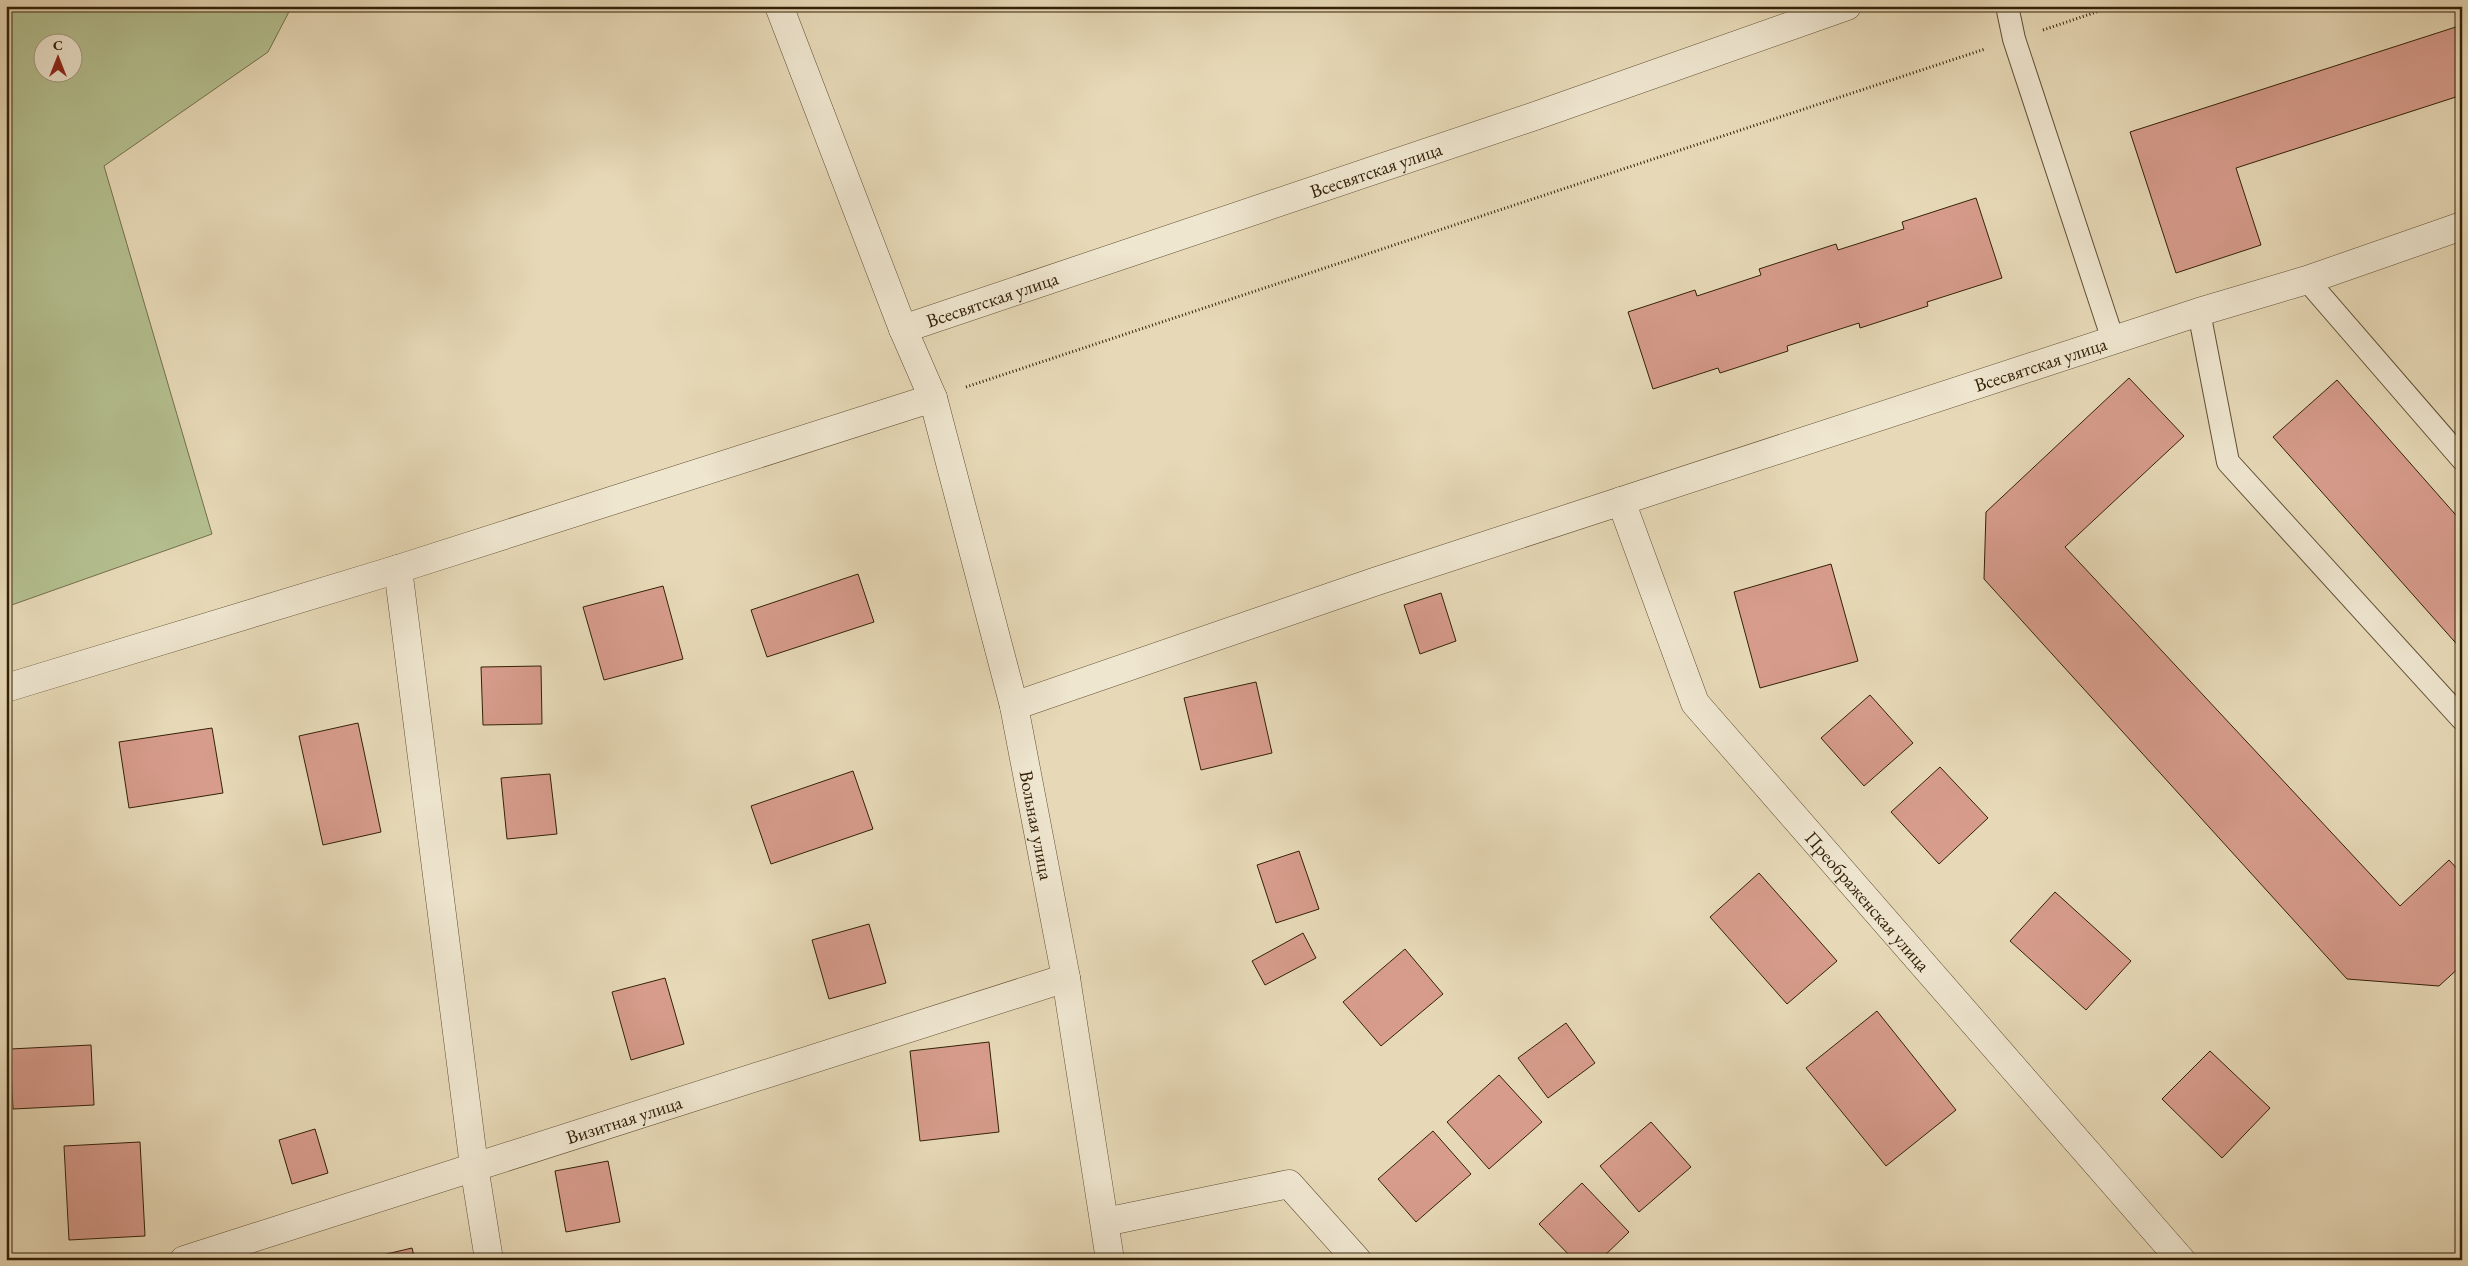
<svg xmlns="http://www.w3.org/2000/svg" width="2468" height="1266" viewBox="0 0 2468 1266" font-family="'EB Garamond',serif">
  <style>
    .green { fill: #b4bf8f; stroke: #74704b; fill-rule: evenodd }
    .building { fill: #d79c8c; stroke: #332107 }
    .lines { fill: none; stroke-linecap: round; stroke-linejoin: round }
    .service-casing { stroke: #604f33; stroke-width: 24 }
    .minor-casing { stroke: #604f33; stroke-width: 29 }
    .path { stroke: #332107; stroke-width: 3; stroke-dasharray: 1 2.5; stroke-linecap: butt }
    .service { stroke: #efe6d0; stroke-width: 22 }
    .minor { stroke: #efe6d0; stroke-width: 28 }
    .labels { text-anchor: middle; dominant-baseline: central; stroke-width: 5; stroke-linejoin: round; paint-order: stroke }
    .street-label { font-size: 19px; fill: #332107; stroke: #efe6d0 }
  </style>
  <rect width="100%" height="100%" fill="#e7d9b7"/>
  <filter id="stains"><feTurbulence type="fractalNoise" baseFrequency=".004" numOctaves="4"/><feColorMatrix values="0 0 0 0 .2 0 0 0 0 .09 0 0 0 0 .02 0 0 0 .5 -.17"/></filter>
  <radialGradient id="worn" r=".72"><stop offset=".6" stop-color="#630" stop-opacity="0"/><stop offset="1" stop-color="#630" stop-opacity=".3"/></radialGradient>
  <!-- green -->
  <path class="green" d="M6,6h286l-24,46 -164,114 108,368 -206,73zM42,42h30v30h-30z"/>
  <!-- building -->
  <g class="building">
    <path d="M2462,25v70l-226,73 25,77 -85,28 -46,-141z"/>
    <path d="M1976,198l26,80 -75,24 1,4 -68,22 -1,-5 -72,23 1,5 -68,22 -2,-5 -65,21 -25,-77 67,-22 2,6 64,-21 -2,-6 77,-25 2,6 66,-21 -2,-7z"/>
    <path d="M2129,378l55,58 -119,111 335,359 49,-46 13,14v91l-23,21 -92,-7 -363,-400 2,-67z"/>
    <path d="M2337,380l125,142v128l-189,-213z"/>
    <path d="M1831,564l27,97 -98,27 -26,-96z"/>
    <path d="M858,574l16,48 -107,35 -16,-47z"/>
    <path d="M663,586l20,73 -79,21 -21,-73z"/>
    <path d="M1441,593l15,48 -36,13 -16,-49z"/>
    <path d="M541,666l1,58 -59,1 -2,-58z"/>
    <path d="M1256,682l16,71 -71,17 -17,-72z"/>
    <path d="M1870,695l43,48 -49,43 -43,-48z"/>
    <path d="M358,723l23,109 -58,13 -24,-109z"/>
    <path d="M212,728l11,65 -94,15 -10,-66z"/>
    <path d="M1940,767l48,51 -49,46 -48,-52z"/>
    <path d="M853,771l20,58 -102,35 -20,-58z"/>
    <path d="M550,774l7,60 -50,5 -6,-61z"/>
    <path d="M1299,851l20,58 -43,14 -19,-58z"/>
    <path d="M1759,873l78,88 -50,43 -77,-87z"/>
    <path d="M2055,892l76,69 -45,49 -76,-69z"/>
    <path d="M869,924l17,59 -57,16 -17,-59z"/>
    <path d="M1303,933l13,25 -51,27 -13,-24z"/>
    <path d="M1405,949l38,45 -62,52 -38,-44z"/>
    <path d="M665,978l19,66 -53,16 -19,-68z"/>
    <path d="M1877,1011l79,99 -70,56 -80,-98z"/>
    <path d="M1566,1023l29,40 -47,35 -30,-40z"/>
    <path d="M989,1042l10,90 -79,9 -10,-90z"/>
    <path d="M91,1045l3,60 -81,4 -3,-60z"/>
    <path d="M2210,1051l60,57 -48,50 -60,-59z"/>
    <path d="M1499,1075l43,47 -53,47 -42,-47z"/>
    <path d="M1651,1122l40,45 -52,45 -39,-46z"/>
    <path d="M315,1129l13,44 -36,11 -13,-44z"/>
    <path d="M1433,1131l38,43 -55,48 -38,-43z"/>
    <path d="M140,1142l5,94 -76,4 -5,-94z"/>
    <path d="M608,1161l12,61 -54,10 -11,-61z"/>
    <path d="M1582,1183l47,49 -29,28h-26l-35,-36z"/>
    <path d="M412,1248l3,12h-54z"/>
  </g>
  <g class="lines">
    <defs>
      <g id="service">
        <path d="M2007,6l7,33 99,301"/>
        <path d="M2307,280l155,179"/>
        <path d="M2199,312l29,150 234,257"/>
      </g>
      <g id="minor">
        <path id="s1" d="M779,6l124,323 30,69 81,308 52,272 44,282"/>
        <path id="s2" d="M903,329l632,-213 312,-110"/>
        <path id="s3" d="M1621,501l74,202 486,557"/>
        <path d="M398,569l76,597 15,94"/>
        <path d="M6,688l392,-119 535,-171"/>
        <path id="s4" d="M1014,706l363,-125 822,-269 108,-32 155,-54"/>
        <path d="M1105,1222l184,-38 68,76"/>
        <path id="s5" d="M184,1260l882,-282"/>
      </g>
    </defs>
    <!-- service casing -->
    <use href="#service" class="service-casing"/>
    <!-- minor casing -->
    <use href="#minor" class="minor-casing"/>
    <!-- path -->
    <g class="path">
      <path d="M2043,30l71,-24"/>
      <path d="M966,387l1019,-338"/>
    </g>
    <!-- service -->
    <use href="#service" class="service"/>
    <!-- minor -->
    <use href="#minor" class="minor"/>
  </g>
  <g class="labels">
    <!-- street labels -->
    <g class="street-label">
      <text stroke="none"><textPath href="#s2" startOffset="499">Всесвятская улица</textPath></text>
      <text stroke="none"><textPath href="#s2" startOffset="94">Всесвятская улица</textPath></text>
      <text stroke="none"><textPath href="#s4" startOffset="1082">Всесвятская улица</textPath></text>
      <text stroke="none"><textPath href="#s1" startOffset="861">Вольная улица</textPath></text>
      <text stroke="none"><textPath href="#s3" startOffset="478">Преображенская улица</textPath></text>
      <text stroke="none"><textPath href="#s5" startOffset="462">Визитная улица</textPath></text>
    </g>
  </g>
  <!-- margin -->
  <rect width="2468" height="1266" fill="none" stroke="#e7d9b7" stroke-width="25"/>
  <rect x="8" y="8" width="2453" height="1251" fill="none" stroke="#332107" stroke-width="2.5"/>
  <rect x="12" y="12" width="2443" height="1241" fill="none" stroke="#332107"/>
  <!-- north arrow -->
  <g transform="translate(58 58)"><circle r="24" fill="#efe6d0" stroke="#a49780"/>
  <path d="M0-4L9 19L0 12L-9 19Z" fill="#8f2418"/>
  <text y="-8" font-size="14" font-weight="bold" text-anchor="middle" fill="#332107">С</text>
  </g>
  <rect width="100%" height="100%" filter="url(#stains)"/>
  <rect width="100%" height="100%" fill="url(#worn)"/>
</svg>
